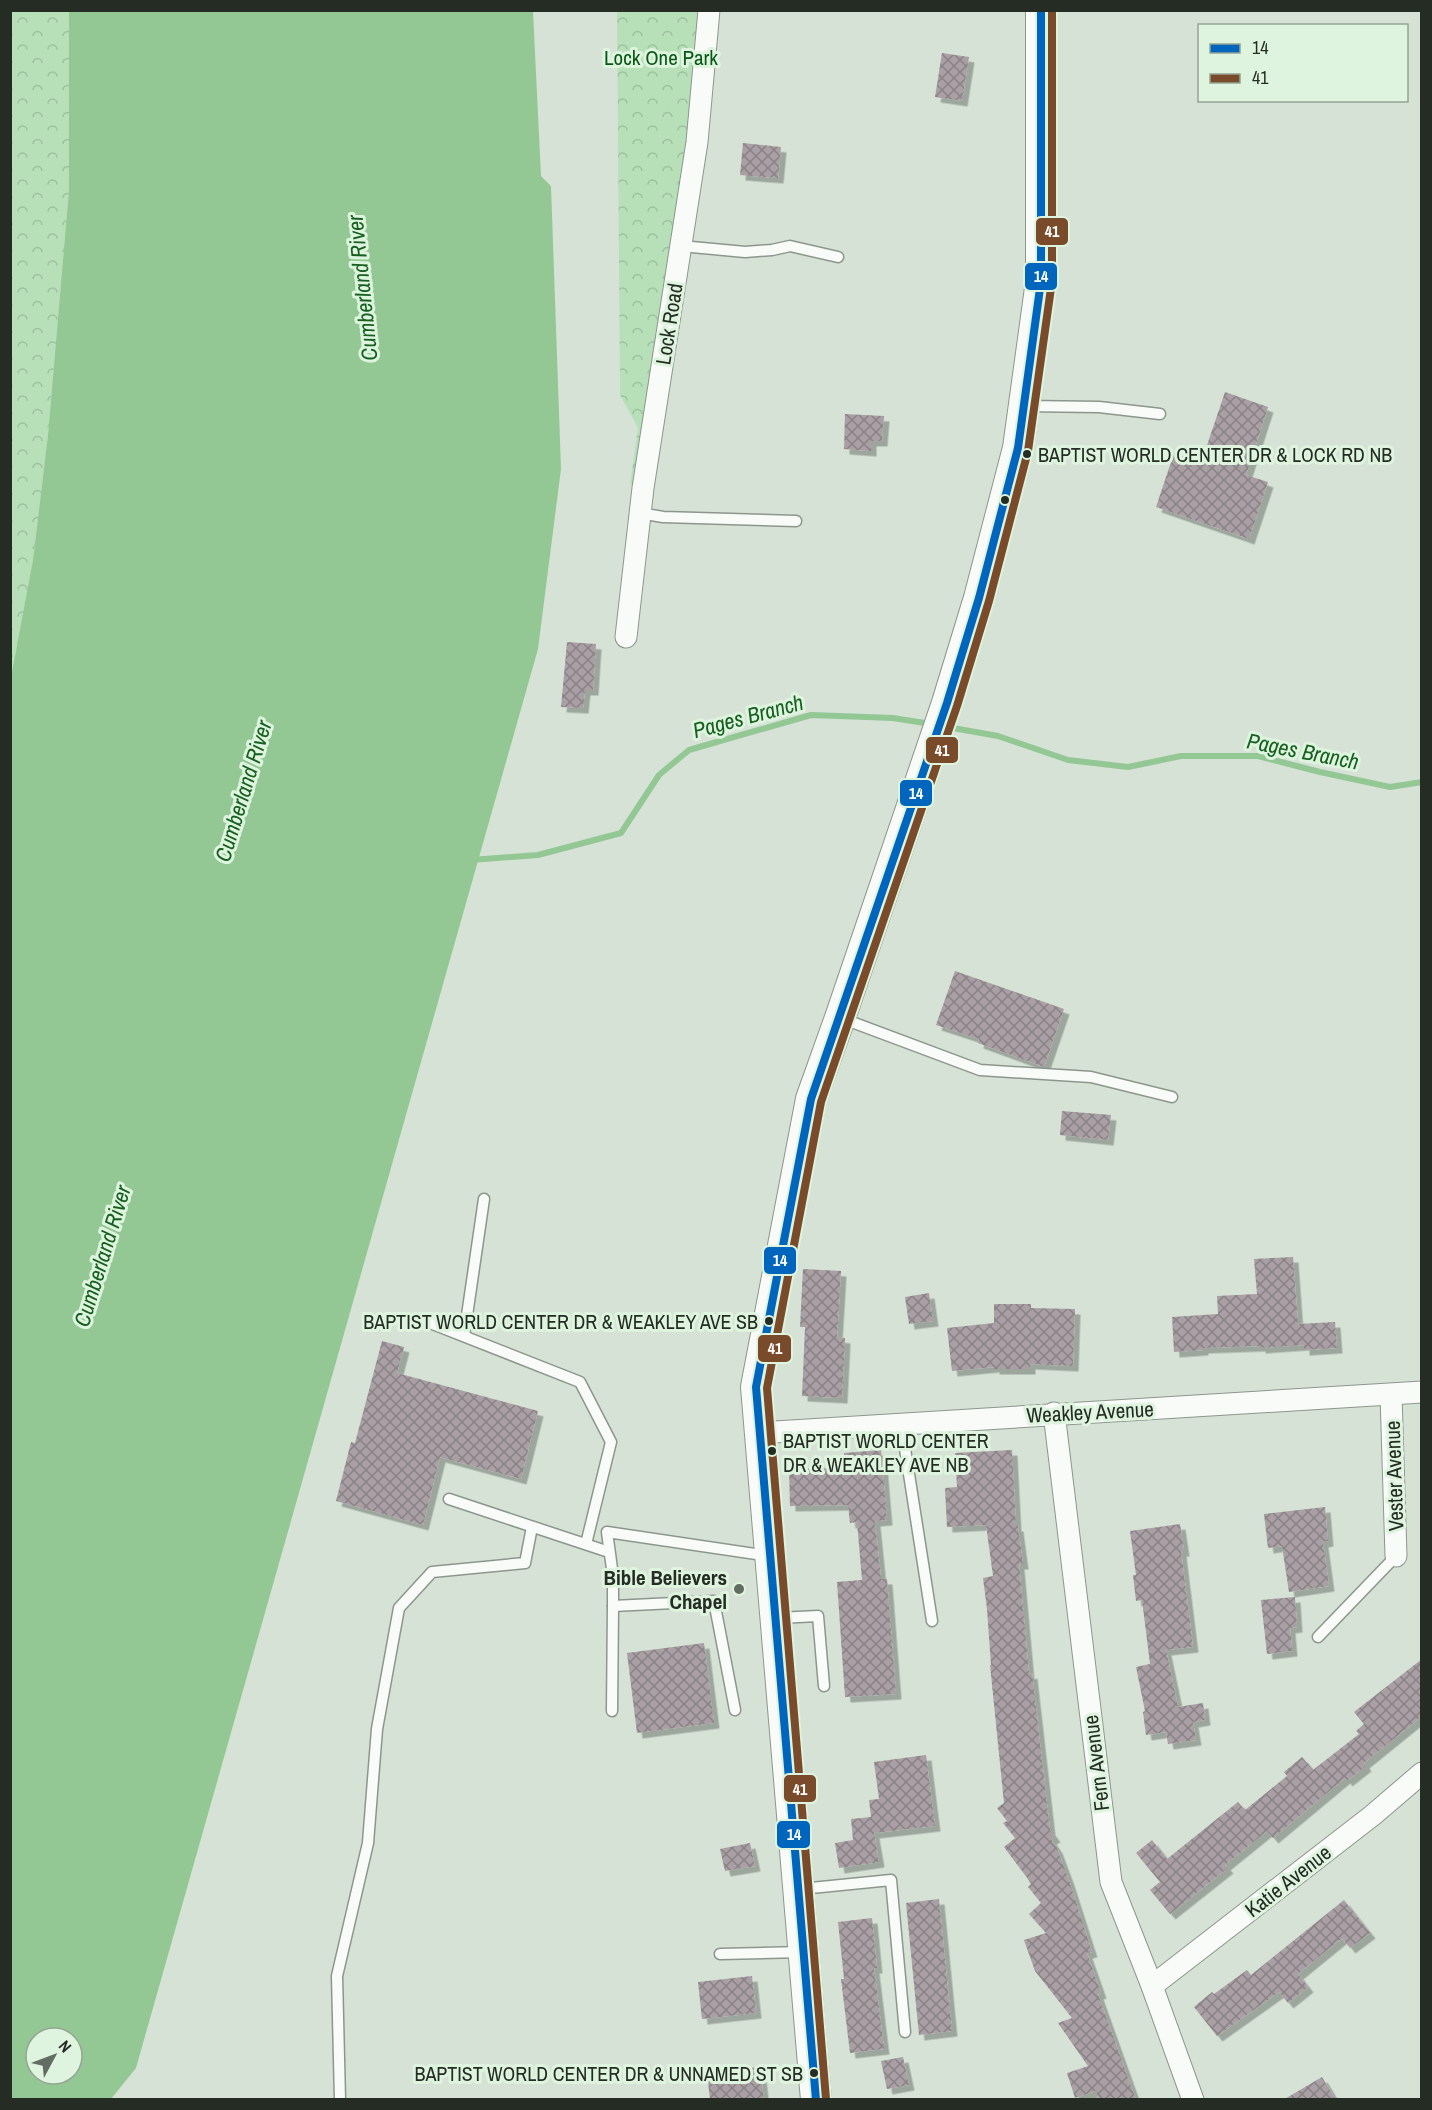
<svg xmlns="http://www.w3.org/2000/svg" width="1432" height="2110" viewBox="0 0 1432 2110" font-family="'Archivo Narrow',sans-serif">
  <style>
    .park { fill: url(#park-crowns) }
    .water { fill: #93c895; fill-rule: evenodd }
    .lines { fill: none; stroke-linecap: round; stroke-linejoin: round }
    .stream { stroke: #93c895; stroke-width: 6 }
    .building { fill: url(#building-cross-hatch); filter: url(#shadow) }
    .lane-casing { stroke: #8d968d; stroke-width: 13 }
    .street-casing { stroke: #8d968d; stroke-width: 23 }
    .secondary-casing { stroke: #8d968d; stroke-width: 32 }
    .lane { stroke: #f9fbf9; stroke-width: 10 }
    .street { stroke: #f9fbf9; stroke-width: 21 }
    .secondary { stroke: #f9fbf9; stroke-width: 30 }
    .bus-1-casing { stroke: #def4de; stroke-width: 12 }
    .bus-2-casing { stroke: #def4de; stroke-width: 12 }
    .bus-1 { stroke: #0065bd; stroke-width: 8 }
    .bus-2 { stroke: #7a4b2a; stroke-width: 8 }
    .bus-dot { fill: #242c24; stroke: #def4de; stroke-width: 2 }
    .poi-dot { fill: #626c62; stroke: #def4de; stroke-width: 2 }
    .labels { text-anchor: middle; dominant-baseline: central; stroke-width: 6; stroke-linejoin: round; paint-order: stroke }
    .bus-label { font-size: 20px; fill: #242c24; stroke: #def4de; text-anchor: start }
    .park-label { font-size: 21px; fill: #095717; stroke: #def4de }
    .street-label { font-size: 21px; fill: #242c24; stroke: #def4de }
    .poi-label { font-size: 21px; font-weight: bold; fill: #242c24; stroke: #def4de; text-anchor: end }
    .water-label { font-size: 22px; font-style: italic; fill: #155f1f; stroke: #def4de }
    .line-badge { stroke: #def4de; stroke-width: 2 }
    .badge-label { font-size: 16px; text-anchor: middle; font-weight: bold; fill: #fff }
  </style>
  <defs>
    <pattern id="park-crowns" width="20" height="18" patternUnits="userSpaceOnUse" patternTransform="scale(1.5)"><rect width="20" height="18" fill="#b7e0b8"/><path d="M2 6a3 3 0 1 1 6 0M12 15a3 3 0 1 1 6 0" fill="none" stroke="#9dc09e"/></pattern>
    <pattern id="building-cross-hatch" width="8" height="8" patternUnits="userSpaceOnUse" patternTransform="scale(1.5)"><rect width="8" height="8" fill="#a99fa4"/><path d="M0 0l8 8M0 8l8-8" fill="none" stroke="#898285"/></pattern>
    <filter id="shadow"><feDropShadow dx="5.5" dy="5.5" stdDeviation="0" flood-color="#0004"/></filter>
  </defs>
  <rect width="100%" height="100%" fill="#d6e2d6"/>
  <!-- park -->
  <g class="park">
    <path d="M11,11h58v179l-21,245 -15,125 -22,123z"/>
    <path d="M617,11h92l-66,477 -13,-4 8,-56 -18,-33z"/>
  </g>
  <!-- water -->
  <path class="water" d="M69,11h464l8,165 10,10 10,283 -23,180 -402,1419 -25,31 -100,1 -1,-1417 23,-123 15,-125 21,-245zM36,2038h36v36h-36z"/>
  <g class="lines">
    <!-- stream -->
    <g class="stream">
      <path d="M947,727l51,9 70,24 60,7 53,-11h77l62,16 70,15 32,-5"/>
      <path d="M471,860l67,-5 83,-22 38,-58 30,-25 122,-35 82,3 38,6"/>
    </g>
  </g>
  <!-- building -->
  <g class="building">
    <path d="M942,53l27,4 -7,44 -27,-4z"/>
    <path d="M743,143l38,4 -3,31 -38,-3z"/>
    <path d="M1225,392l43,15 -22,68 22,7 -19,57 -93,-32 18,-54 27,10z"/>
    <path d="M845,414l39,2 -2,25h-11v10l-27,-2z"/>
    <path d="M567,642l29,2 -3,46h-8l-2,18 -22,-1z"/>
    <path d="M955,971l109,38 -20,58 -66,-24 1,-4 -43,-14z"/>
    <path d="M1062,1111l49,4 -3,25 -48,-5z"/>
    <path d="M1293,1257l5,67 37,-2 2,26 -33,2v-5l-44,3v-2l-57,2v2l-29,2 -2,-35 46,-3 -1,-18 40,-2 -3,-35z"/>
    <path d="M803,1269l38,2 -4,66 8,1 -3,60 -40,-2 3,-69h-5z"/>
    <path d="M929,1293l4,28 -24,3 -4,-27z"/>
    <path d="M994,1304h37v4l44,1 -2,57 -43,-2v5h-36v-2l-42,4 -5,-43 47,-5z"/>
    <path d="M382,1341l22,6 -7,26 141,38 -17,68 -81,-22 -17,68 -87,-24 15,-59 4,1z"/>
    <path d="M881,1450l6,70 -12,1 6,58h6l9,115 -51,3 -8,-115 25,-2 -5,-58 -7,1 -2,-18 -58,1 -1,-37 56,-1 -1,-15z"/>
    <path d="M1012,1450l4,76h2l5,38h-4l10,110 3,-1 18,157 5,7 -4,2 6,9 12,32 23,72 -5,1 14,40 -3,1 38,106h-37l-3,-9 -21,7 -8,-25 21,-7 -30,-43 14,-5 -37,-47 -11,-31 22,-7 -17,-19 12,-11 -13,-16 3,-3 -3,-5 -24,-32 11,-9 -12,-15 4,-2 -10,-13 7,-5 -14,-138h1l-4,-56 -4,-31 10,-2 -7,-51 -39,2 -2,-39 12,-1 -2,-34z"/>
    <path d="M1325,1507l3,34 -5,1 6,44 -40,6 -7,-46 -14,2 -4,-34z"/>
    <path d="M1180,1524l4,27h-3l12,96 -27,3 12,57 25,-4 2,17 -12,2 3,18 -28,4 -2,-12 -20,3 -3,-23 2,-1 -9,-44 14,-3 -8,-64 -6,1 -3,-26h3l-6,-44z"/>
    <path d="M1295,1597l2,30 -7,1 2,23 -25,3 -6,-54z"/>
    <path d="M704,1643l10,80 -77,10 -10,-80z"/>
    <path d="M1422,1659v57l-58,47 2,3 -19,15 -2,-3 -72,60 -6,-7 -42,34 3,3 -58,46 -20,-24 10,-8 -24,-29 16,-13 15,19 71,-57 7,8 42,-34 -3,-4 18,-15 11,13 46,-36 -3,-3 8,-7 -10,-12z"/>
    <path d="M926,1755l9,71 -61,7 5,29 -40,6 -4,-25 18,-3 -2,-21 20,-2 -2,-17 10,-1 -5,-37z"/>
    <path d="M750,1843l5,23 -30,5 -5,-22z"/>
    <path d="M939,1899l13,132 -33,4 -13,-132z"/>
    <path d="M1344,1900l26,33 -20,15 -8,-10 -44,36 10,13 -20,16 -9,-11 -62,44 -23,-29 18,-15 2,2 33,-24 4,5z"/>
    <path d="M872,1918l5,50h-3l10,81 -34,4 -9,-74h3l-6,-57z"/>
    <path d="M752,1976l4,37 -54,6 -4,-37z"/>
    <path d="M903,2057l6,28 -22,4 -6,-28z"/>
    <path d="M760,2067l4,33h-54l-3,-27z"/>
    <path d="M1322,2077l14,23h-53z"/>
  </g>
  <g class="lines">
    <defs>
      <g id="lane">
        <path d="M681,246l64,6 27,-2 18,-4 48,11"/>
        <path d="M1024,406l75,1 61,7"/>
        <path d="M640,513l23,4 133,4"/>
        <path d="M841,1018l139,52 111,7 81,20"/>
        <path d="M425,1321l155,61 31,60 -25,102"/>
        <path d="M464,1336l20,-137"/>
        <path d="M901,1423l31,198"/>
        <path d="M449,1499l160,53"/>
        <path d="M778,1618l40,-2 6,70"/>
        <path d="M1318,1637l78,-81"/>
        <path d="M735,1710l-21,-109 -101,5v-30l-6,-44 162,24"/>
        <path d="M612,1711l1,-105"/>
        <path d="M801,1889l90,-9 14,152"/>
        <path d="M720,1954l81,-2"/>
        <path d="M340,2100l-3,-124 31,-133 9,-114 22,-121 33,-36 93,-9 7,-36"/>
      </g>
      <g id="street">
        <path d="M626,637l17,-149 54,-346 12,-132"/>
        <path d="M1391,1395l5,161"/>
        <path d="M1054,1413l57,469 41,104 41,114"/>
        <path d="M758,1433l664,-41"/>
        <path d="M1152,1986l221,-171 49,-42"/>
      </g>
      <path id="secondary" d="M816,2100l-60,-713 55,-288 29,-81 107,-315 32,-105 39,-150 23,-167v-271"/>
    </defs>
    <!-- lane casing -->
    <use href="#lane" class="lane-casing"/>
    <!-- street casing -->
    <use href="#street" class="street-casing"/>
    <!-- secondary casing -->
    <use href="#secondary" class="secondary-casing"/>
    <!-- lane -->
    <use href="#lane" class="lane"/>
    <!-- street -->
    <use href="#street" class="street"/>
    <!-- secondary -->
    <use href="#secondary" class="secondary"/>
    <defs>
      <path id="bus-1" d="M816,2100l-60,-713 55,-288 136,-396 32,-105 39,-150 23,-167v-271"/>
      <path id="bus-2" d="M826,2099l-59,-711 54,-286 136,-396 32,-105 39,-150 24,-170v-271"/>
    </defs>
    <!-- bus-1 casing -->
    <use href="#bus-1" class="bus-1-casing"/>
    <!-- bus-2 casing -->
    <use href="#bus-2" class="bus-2-casing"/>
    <!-- bus-1 -->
    <use href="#bus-1" class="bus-1"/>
    <!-- bus-2 -->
    <use href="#bus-2" class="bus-2"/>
  </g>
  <!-- markers -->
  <g class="bus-dot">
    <circle cx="1027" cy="454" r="5"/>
    <circle cx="1005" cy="500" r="5"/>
    <circle cx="769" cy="1321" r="5"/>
    <circle cx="772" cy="1451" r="5"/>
    <circle cx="814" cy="2073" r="5"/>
  </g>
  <circle class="poi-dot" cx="739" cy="1589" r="6"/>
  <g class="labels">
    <!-- bus labels -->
    <g class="bus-label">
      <text x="1038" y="454">BAPTIST WORLD CENTER DR &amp; LOCK RD NB</text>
      <text x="758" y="1321" text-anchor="end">BAPTIST WORLD CENTER DR &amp; WEAKLEY AVE SB</text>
      <text x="783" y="1440">BAPTIST WORLD CENTER<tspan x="783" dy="24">DR &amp; WEAKLEY AVE NB</tspan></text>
      <text x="803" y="2073" text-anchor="end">BAPTIST WORLD CENTER DR &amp; UNNAMED ST SB</text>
    </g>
    <!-- park labels -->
    <g class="park-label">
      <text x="661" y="57">Lock One Park</text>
    </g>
    <!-- street labels -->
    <g class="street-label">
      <text transform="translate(669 324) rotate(-81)">Lock Road</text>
      <text transform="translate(1090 1412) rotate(-3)">Weakley Avenue</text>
      <text transform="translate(1394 1476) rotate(-92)">Vester Avenue</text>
      <text transform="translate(1096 1763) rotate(-97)">Fern Avenue</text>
      <text transform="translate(1288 1881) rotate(-38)">Katie Avenue</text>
    </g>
    <!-- poi labels -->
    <g class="poi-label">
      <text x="727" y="1577">Bible Believers<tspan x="727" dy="24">Chapel</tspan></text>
    </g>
    <!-- water labels -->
    <g class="water-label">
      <text transform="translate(362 288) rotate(-96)">Cumberland River</text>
      <text transform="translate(748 716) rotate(-15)">Pages Branch</text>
      <text transform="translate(1303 751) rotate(11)">Pages Branch</text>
      <text transform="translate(243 791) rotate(-73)">Cumberland River</text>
      <text transform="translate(102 1256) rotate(-73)">Cumberland River</text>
    </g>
  </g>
  <g class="line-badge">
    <rect x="1035" y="217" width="34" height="29" rx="6" fill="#7a4b2a"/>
    <rect x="1024" y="262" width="34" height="29" rx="6" fill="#0065bd"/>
    <rect x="925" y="736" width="34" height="28" rx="6" fill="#7a4b2a"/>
    <rect x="899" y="779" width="34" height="28" rx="6" fill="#0065bd"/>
    <rect x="763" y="1246" width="34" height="29" rx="6" fill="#0065bd"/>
    <rect x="757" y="1334" width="35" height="29" rx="6" fill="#7a4b2a"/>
    <rect x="783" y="1774" width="34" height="29" rx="6" fill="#7a4b2a"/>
    <rect x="776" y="1820" width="35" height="29" rx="6" fill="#0065bd"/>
  </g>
  <g class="badge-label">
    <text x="1052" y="237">41</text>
    <text x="1041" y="282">14</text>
    <text x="942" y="756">41</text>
    <text x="916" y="799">14</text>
    <text x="780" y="1266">14</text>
    <text x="775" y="1354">41</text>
    <text x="800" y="1795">41</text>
    <text x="794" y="1840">14</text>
  </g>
  <!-- border -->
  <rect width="1432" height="2110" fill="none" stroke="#242c24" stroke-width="24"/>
  <!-- legend -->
  <rect x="1198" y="24" width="210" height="78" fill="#def4de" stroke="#94a494" stroke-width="1.5"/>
  <rect x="1210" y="44" width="30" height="9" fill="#0065bd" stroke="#94a494" stroke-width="1.5"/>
  <text x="1252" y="54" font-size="18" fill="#242c24">14</text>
  <rect x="1210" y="74" width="30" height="9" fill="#7a4b2a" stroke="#94a494" stroke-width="1.5"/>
  <text x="1252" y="84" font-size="18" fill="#242c24">41</text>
  <!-- north arrow -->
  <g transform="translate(54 2056) rotate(49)"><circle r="28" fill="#def4de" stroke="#94a494" stroke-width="1.5"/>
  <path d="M0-4.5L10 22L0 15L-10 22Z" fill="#626c62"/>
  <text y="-9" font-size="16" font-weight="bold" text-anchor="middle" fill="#242c24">N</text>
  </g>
</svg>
